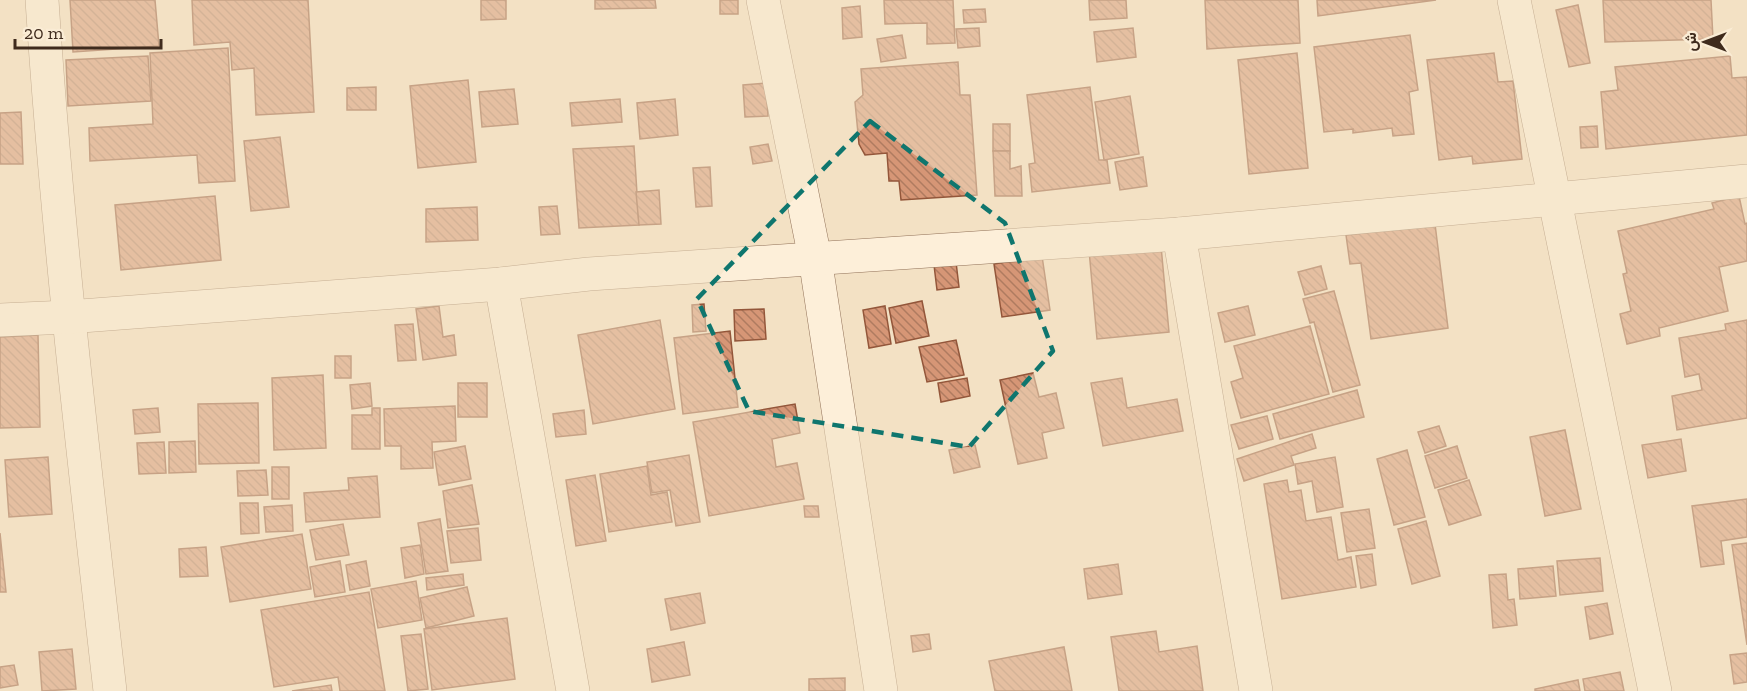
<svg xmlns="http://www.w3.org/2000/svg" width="1747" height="691" viewBox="0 0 1747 691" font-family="'Zilla Slab',Vazirmatn,serif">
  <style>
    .building { fill: url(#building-back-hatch); stroke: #93563a; stroke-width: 1.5 }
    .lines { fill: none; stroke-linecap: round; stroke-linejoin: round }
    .minor-casing { stroke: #917158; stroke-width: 34 }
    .minor { stroke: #fdefd9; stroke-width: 33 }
    .marked { fill: none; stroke: #0f766e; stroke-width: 4.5; stroke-dasharray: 12 8; stroke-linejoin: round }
  </style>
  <defs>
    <pattern id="building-back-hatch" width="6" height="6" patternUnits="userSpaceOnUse" patternTransform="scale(1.5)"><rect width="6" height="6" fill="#d69676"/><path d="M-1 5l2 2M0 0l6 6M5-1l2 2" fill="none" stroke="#af7b60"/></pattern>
  </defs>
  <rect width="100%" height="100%" fill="#f3e1c4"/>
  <!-- building -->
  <g class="building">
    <path d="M70,0h85l4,46 -86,6z"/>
    <path d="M192,0h116l6,112 -58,3 -2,-47 -22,2 -2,-28 -36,3z"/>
    <path d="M481,0h25v19l-25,1z"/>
    <path d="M595,0h60l1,8 -61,1z"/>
    <rect x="720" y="0" width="18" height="14"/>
    <path d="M884,0h69l2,43 -28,1v-21l-42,1z"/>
    <path d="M1089,0h37l1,18 -37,2z"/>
    <path d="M1205,0h93l2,43 -93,6z"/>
    <path d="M1317,0h119l-118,16z"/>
    <path d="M1603,0h108l2,39 -108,3z"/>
    <path d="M1578,5l12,58 -21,4 -13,-57z"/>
    <path d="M860,6l2,31 -19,2 -1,-31z"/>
    <path d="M985,9l1,13 -22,1 -1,-13z"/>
    <path d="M979,28l1,18 -22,2 -2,-19z"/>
    <path d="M1133,28l3,29 -39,5 -3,-30z"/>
    <path d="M902,35l4,23 -25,4 -4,-23z"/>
    <path d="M1410,35l8,55 -9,2 5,42 -21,2 -1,-8 -39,5v-4l-29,3 -10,-85z"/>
    <path d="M228,48l7,133 -36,2 -2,-28 -107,6 -1,-33 64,-4 -3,-71z"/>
    <path d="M1297,53l11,115 -59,6 -11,-114z"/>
    <path d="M1494,53l4,29 15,-1 9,78 -49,5 -1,-8 -33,4 -12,-100z"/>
    <path d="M148,56l3,45 -83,5 -2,-46z"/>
    <path d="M1730,56l2,22 15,-1v58l-141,14 -5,-57 17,-2 -3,-23z"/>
    <path d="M958,62l2,33h10l7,100 -76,5 -2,-19h-10l-2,-28 -22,2 -6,-11 -4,-42 8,-7 -2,-26z"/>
    <path d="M468,80l8,82 -58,6 -8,-82z"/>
    <path d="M766,83l2,33 -23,1 -2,-32z"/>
    <path d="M376,87v23h-29v-22z"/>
    <path d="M1090,87l9,73h8l3,23 -78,9 -3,-28 6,-1 -8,-68z"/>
    <path d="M514,89l4,35 -36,3 -3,-35z"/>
    <path d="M1130,96l9,58 -35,6 -9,-58z"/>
    <path d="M620,99l2,23 -50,4 -2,-23z"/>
    <path d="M675,99l3,36 -38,4 -3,-36z"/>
    <path d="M21,112l2,52h-23v-51z"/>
    <rect x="993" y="124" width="17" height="27"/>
    <path d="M1597,126l1,21 -17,1 -1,-21z"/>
    <path d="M280,137l9,70 -38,4 -7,-70z"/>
    <path d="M768,144l4,17 -19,3 -3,-17z"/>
    <path d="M634,146l5,79 -60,3 -6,-79z"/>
    <path d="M993,151h17v18l11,-3 1,30h-27z"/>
    <path d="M1143,157l4,29 -27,4 -5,-28z"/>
    <path d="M710,167l2,39 -16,1 -3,-39z"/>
    <path d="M659,190l2,34 -22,1 -3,-33z"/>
    <path d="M215,196l6,64 -100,10 -6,-65z"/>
    <path d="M1739,196l6,28 2,-1v38l-28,6 9,44 -69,17 1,8 -33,8 -7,-30 11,-3 -8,-37 4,-1 -9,-42 96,-22 -2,-6z"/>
    <path d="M557,206l3,28 -19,1 -2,-28z"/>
    <path d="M477,207l1,33 -52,2v-33z"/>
    <path d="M1435,224l13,104 -77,11 -10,-76 -11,1 -4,-29z"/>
    <path d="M1161,246l8,86 -72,7 -8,-89z"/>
    <path d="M1042,256l8,54 -48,7 -8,-53z"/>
    <path d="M956,262l3,25 -22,3 -3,-25z"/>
    <path d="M1321,266l6,23 -22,6 -7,-23z"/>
    <path d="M1334,291l26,94 -27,7 -19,-70 -4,1 -7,-24z"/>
    <path d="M922,301l7,35 -33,7 -7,-35z"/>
    <path d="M704,304l2,27 -13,1 -1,-27z"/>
    <path d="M439,306l4,31 11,-2 2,20 -33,5 -7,-51z"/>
    <path d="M885,306l6,38 -22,4 -6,-38z"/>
    <path d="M1248,306l7,29 -30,7 -7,-29z"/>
    <path d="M764,309l2,30 -31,2 -1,-31z"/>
    <path d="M660,320l15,89 -82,15 -15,-89z"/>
    <path d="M1747,320v98l-70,12 -5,-34 30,-6 -3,-16 -14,3 -6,-39 47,-8 -1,-6z"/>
    <path d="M413,324l3,36 -18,1 -3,-36z"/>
    <path d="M1310,326l19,68 -88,24 -10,-36 12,-4 -9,-32z"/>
    <path d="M730,331l8,76 -55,7 -9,-76z"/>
    <path d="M38,335l2,92 -40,1v-91z"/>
    <path d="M956,340l8,35 -37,7 -8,-35z"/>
    <rect x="335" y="356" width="16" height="22"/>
    <path d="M1033,373l6,24 17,-4 8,35 -22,5 5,25 -29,6 -18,-84z"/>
    <path d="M323,375l3,73 -52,2 -2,-72z"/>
    <path d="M967,378l3,18 -29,6 -3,-19z"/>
    <path d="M1122,378l5,30 50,-9 6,32 -80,15 -12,-63z"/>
    <path d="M370,383l2,23 -20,3 -2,-24z"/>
    <rect x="458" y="383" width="29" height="34"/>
    <path d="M1357,390l7,27 -84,22 -7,-25z"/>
    <path d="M258,403l1,60 -60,1 -1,-60z"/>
    <path d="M795,404l5,29 -28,6 4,28 21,-4 7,36 -95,17 -16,-94z"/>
    <path d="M455,406l1,35 -24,1 1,26 -32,1v-23h-16l-1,-37z"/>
    <path d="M158,408l2,24 -25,2 -2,-24z"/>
    <path d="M372,408h8v41h-28v-34h20z"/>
    <path d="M584,410l2,24 -30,3 -3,-23z"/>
    <path d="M1267,416l6,23 -34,10 -8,-24z"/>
    <path d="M1439,426l7,20 -21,7 -7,-21z"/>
    <path d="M1565,430l16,79 -36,7 -15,-79z"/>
    <path d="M1312,434l4,14 -25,8 3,9 -50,16 -7,-22z"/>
    <path d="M1681,439l5,32 -38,7 -6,-33z"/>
    <path d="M195,441l1,31 -27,1v-31z"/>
    <path d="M164,442l2,31 -27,1 -2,-31z"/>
    <path d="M975,445l5,22 -26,6 -5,-23z"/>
    <path d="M465,446l6,33 -32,6 -5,-33z"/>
    <path d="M1457,446l10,32 -32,10 -10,-32z"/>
    <path d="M1407,450l18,67 -31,8 -17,-66z"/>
    <path d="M689,455l11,67 -24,4 -6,-36 -18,3 -5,-31z"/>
    <path d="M48,457l4,57 -43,3 -4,-57z"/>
    <path d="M1335,457l8,50 -26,5 -5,-31 -14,3 -3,-20z"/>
    <path d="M647,466l4,29 16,-3 5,30 -63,10 -9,-58z"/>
    <rect x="272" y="467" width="17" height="32"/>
    <path d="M266,470l2,25 -30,1 -1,-25z"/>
    <path d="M595,475l11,66 -30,5 -10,-66z"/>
    <path d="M377,476l3,41 -74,5 -2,-29 45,-3 -1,-12z"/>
    <path d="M1287,480l2,12 12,-2 5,31 25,-4 7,43 13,-3 5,30 -74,12 -18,-115z"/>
    <path d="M1469,480l12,35 -32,10 -11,-35z"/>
    <path d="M472,485l7,39 -31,4 -5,-37z"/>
    <path d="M1747,499v38l-26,4 3,23 -23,3 -9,-61z"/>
    <path d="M240,503h18l1,30 -18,1z"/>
    <path d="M292,505l1,26 -27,1 -2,-25z"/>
    <path d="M804,506h14l1,11h-14z"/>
    <path d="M1369,509l6,39 -28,4 -6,-39z"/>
    <path d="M440,519l8,52 -22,3 -8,-51z"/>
    <path d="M1426,521l14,55 -28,8 -14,-55z"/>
    <path d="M343,524l6,31 -33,5 -6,-30z"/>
    <path d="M478,528l3,32 -30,3 -4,-32z"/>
    <path d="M0,533l6,59h-6z"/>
    <path d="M302,534l9,55 -81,13 -9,-55z"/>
    <path d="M1747,543v102l-15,-100z"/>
    <path d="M420,545l4,29 -19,4 -4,-30z"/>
    <path d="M206,547l2,29 -28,1 -1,-28z"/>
    <path d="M1372,554l4,31 -15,3 -5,-32z"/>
    <path d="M1600,558l3,33 -43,4 -3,-34z"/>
    <path d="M340,561l5,31 -30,5 -5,-30z"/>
    <path d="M366,561l4,25 -20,4 -4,-25z"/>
    <path d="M1118,564l4,30 -34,5 -4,-30z"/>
    <path d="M1553,566l3,30 -36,3 -2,-30z"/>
    <path d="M463,574l1,11 -37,5 -1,-12z"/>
    <path d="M1506,574l2,26 6,-1 3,26 -24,3 -4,-53z"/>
    <path d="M416,581l6,39 -44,8 -7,-39z"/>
    <path d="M467,587l7,29 -48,12 -6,-30z"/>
    <path d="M369,592l16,99h-45l-2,-14 -64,10 -13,-77z"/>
    <path d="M700,593l5,30 -34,7 -6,-31z"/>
    <path d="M1607,603l6,31 -23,5 -5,-32z"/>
    <path d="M507,618l8,61 -83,11 -8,-61z"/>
    <path d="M1156,631l3,21 38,-6 6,45h-84l-8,-54z"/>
    <path d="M421,634l7,55 -20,2 -7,-55z"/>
    <path d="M929,634l2,15 -18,3 -2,-16z"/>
    <path d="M684,642l6,33 -38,7 -5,-33z"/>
    <path d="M1064,647l8,44h-77l-6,-30z"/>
    <path d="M72,649l4,40 -34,2 -3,-39z"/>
    <path d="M1747,653v29l-13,2 -4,-29z"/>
    <path d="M14,665l4,20 -18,3v-21z"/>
    <path d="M1620,672l4,19h-39l-2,-12z"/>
    <path d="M845,678v13h-36v-12z"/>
    <path d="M1578,680l2,11h-45v-2z"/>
    <path d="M331,685l1,6h-40z"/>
  </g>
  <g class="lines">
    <defs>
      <g id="minor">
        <path d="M42,0c15,231 42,461 68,691"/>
        <path d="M763,0l52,258 66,433"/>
        <path d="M1514,0l141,691"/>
        <path d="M1179,234l77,457"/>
        <path d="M501,284l72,407"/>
        <path d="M0,320l68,-3 433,-33 88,-10 590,-40 568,-53"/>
      </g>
    </defs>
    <!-- minor casing -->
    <use href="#minor" class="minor-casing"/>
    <!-- minor -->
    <use href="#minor" class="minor"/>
  </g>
  <!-- marked area -->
  <path d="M0 0H1747V691H0ZM870,121l135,102 48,128 -84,96 -220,-36 -52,-112z" fill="#f3e1c4" fill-opacity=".55" fill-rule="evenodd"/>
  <path class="marked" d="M870,121l135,102 48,128 -84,96 -220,-36 -52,-112z"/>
  <!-- north arrow -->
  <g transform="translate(1705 42) rotate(270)" stroke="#faecd5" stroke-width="4.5" paint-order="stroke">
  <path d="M0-4.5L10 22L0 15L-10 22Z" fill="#3f2b1d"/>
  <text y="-9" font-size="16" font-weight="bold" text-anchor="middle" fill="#3f2b1d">ش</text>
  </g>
  <!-- scale -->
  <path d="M15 39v9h146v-9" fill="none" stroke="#3f2b1d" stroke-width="3"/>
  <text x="24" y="39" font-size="18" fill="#3f2b1d" stroke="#faecd5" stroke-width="4.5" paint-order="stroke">20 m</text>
</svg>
